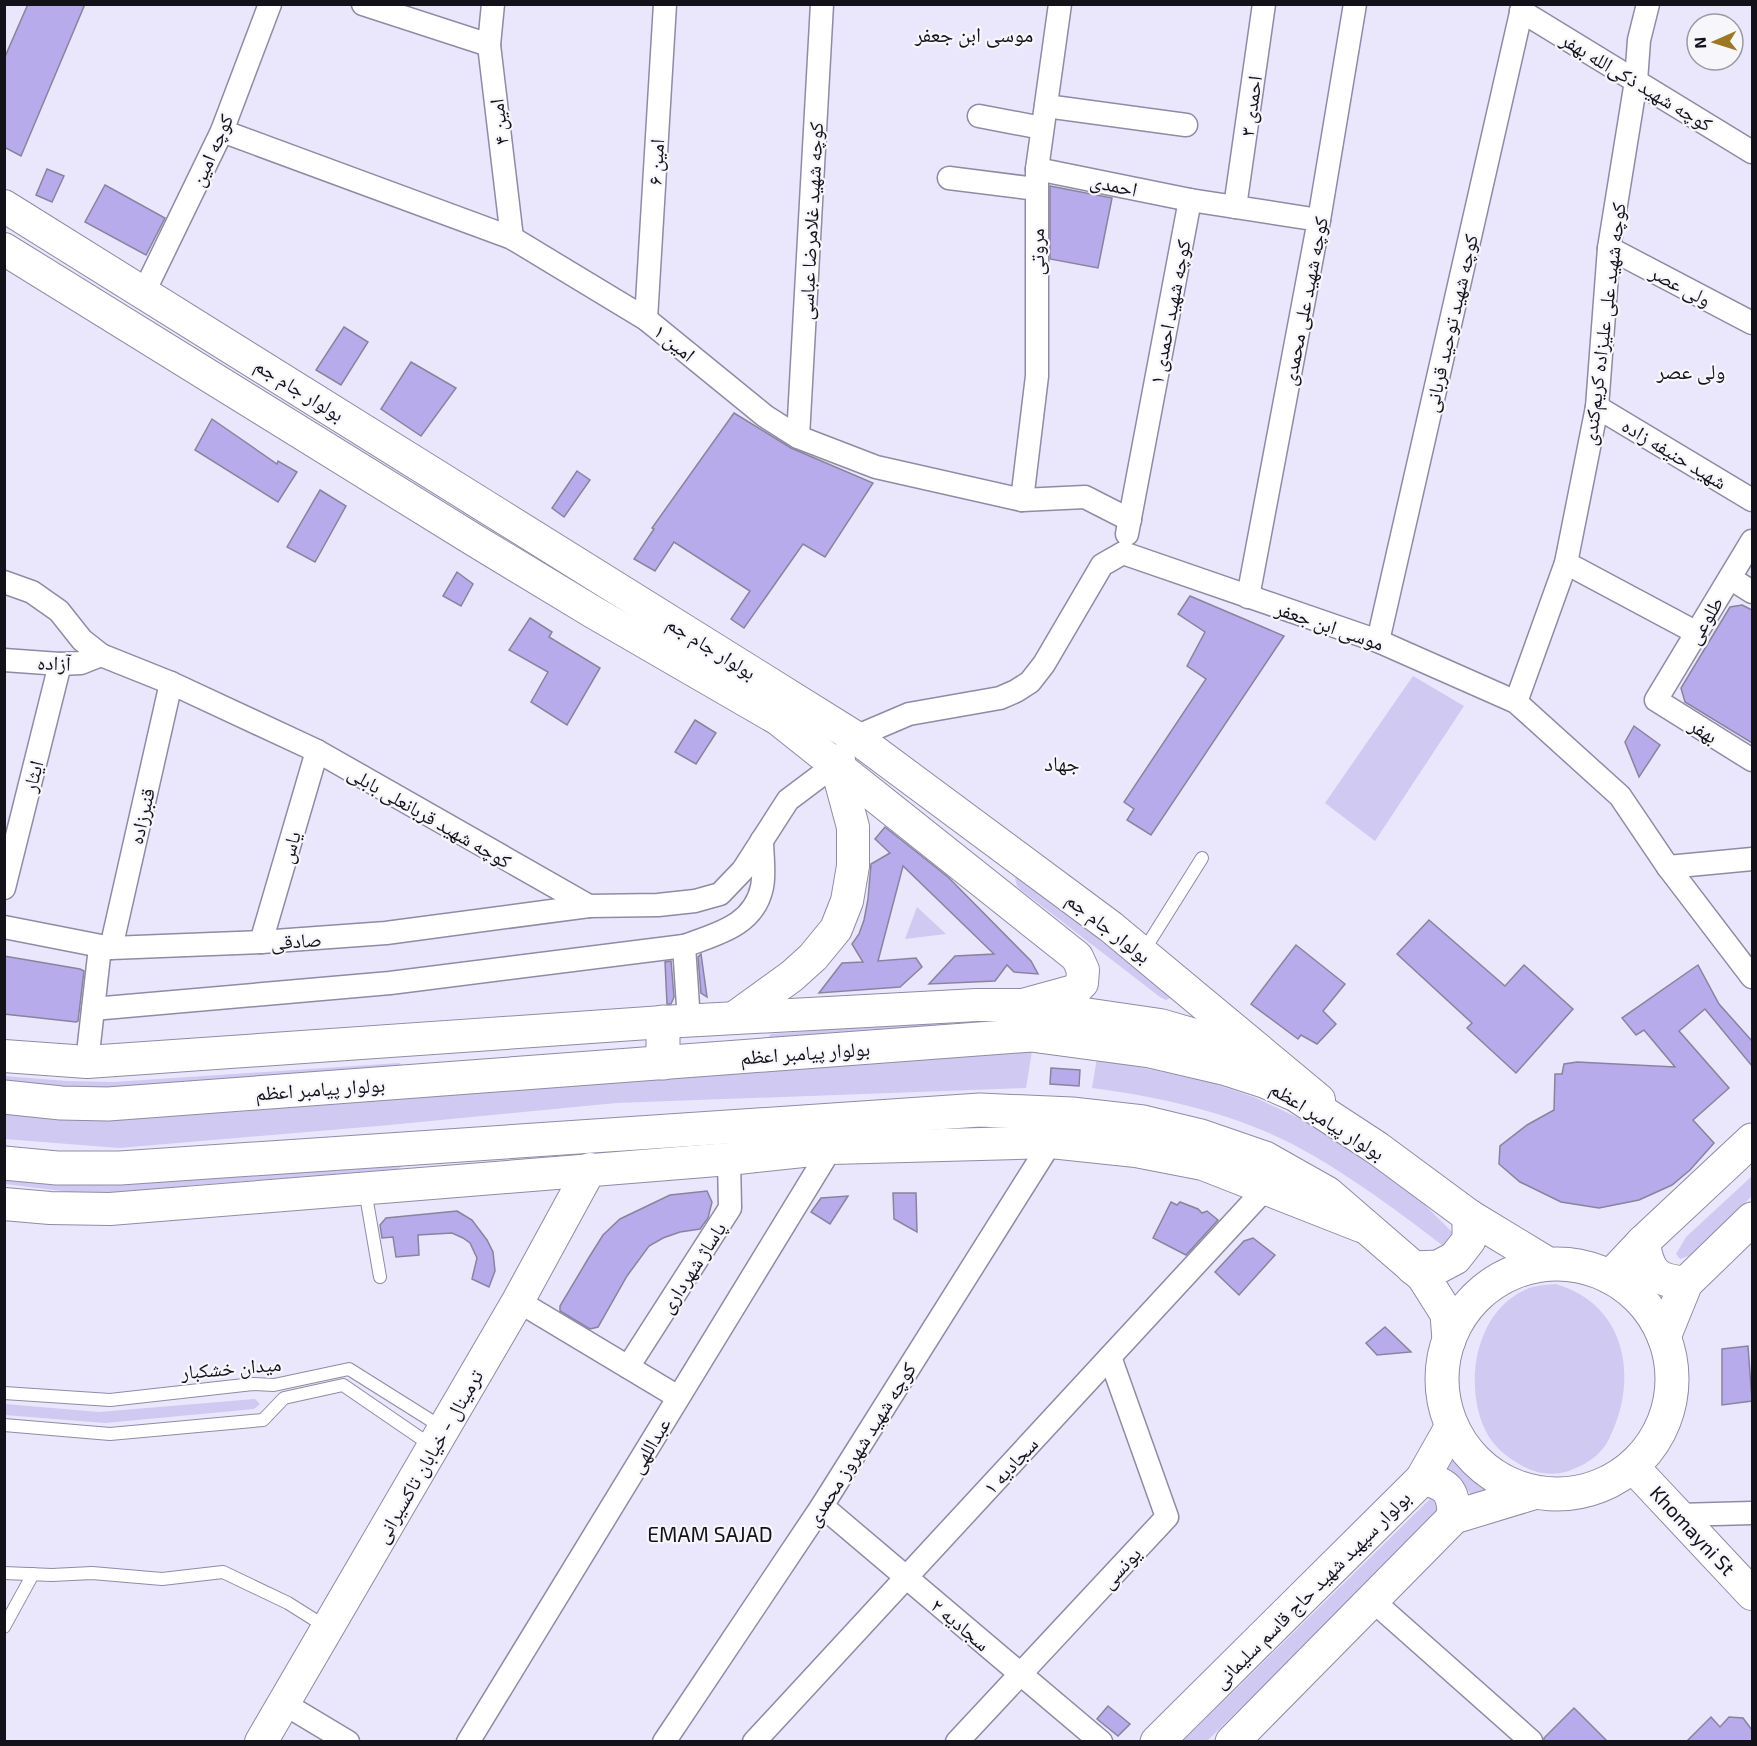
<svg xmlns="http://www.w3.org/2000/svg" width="1757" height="1746" viewBox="0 0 1757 1746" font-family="'Exo 2','Noto Naskh Arabic',sans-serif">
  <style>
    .green { fill: #d0c9f1 }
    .building { fill: #b8abeb; stroke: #88849d; stroke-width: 1.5 }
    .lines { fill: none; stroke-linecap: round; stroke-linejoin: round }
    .lane-casing { stroke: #8f8ba4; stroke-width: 14 }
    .street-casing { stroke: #8f8ba4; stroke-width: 25 }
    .secondary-casing { stroke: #8f8ba4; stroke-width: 34 }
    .primary-casing { stroke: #8f8ba4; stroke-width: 35 }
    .lane { stroke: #fff; stroke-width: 12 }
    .street { stroke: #fff; stroke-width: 22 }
    .secondary { stroke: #fff; stroke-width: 32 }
    .primary { stroke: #fff; stroke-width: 33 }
    .labels { text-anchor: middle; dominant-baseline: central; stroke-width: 4.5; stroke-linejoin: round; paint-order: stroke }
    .street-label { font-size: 20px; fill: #13111a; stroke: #f6f6fb }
    .neighbourhood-label { font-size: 21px; fill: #13111a; stroke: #f6f6fb }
  </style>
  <rect width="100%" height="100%" fill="#eae6fc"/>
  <!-- green -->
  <g class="green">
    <path d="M1413,676l51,30 -89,135 -50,-38z"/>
    <path d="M1023,873l146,120 1,5 -4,2 -6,-3 -139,-107 -4,-4 -2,-8z"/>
    <path d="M917,907l29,27 -41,5z"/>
    <path d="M1005,1016l92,4 -329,18 3,-4z"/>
    <path d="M1032,1051l-6,37 -410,15 -227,22 -270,23 -114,-9 -1,-28z"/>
    <path d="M1097,1058l116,25 43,15 70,33 88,63 42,42 -10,12c-43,-33 -86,-65 -132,-92 -67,-40 -146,-58 -222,-68z"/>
    <path d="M399,1063l3,2 -1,4 -308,21 -88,-7 -1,-7 63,5 47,1z"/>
    <path d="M401,1163l1,3 -4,3 -202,16 -82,9h-28l-81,-10 -1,-7 111,8z"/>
    <path d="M1752,1176v20l-61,59 -11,4 -4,-5 10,-17z"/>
    <path d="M1556,1284c71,21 83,95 53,155 -8,16 -22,25 -38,31 -18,7 -36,4 -52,-6 -12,-7 -22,-15 -30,-27 -27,-45 -16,-124 36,-147 9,-5 21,-5 31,-6z"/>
    <path d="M255,1399l5,5 -6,5 -149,14 -100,-8v-11l94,8z"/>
    <path d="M1452,1454c12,16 25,28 43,36l-21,10c-8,-15 -18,-24 -32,-32z"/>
    <path d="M1431,1498l11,8 -70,74 -165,161 -25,1z"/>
  </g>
  <!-- building -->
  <g class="building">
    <path d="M28,4h57l-64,152 -17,-9v-88z"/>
    <path d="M47,169l17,7 -12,26 -16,-7z"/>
    <path d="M105,185l60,33 -19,37 -61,-33z"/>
    <path d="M1050,186l62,12 -14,70 -48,-9z"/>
    <path d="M344,327l24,15 -27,43 -25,-15z"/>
    <path d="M411,362l45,26 -35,48 -40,-27z"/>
    <path d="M734,413l57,35 82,35 -48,74 -22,-13 -59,84 -13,-9 19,-28 -76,-49 -19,29 -21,-12 20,-30 -2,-1z"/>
    <path d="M212,419l65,45 1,-3 19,11 -19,30 -83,-52z"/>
    <path d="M577,471l13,9 -26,37 -12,-9z"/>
    <path d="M320,490l26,16 -31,56 -28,-15z"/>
    <path d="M457,572l16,12 -12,22 -18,-10z"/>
    <path d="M1190,596l94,40 -133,199 -24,-15 7,-11 -10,-7 82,-123 -19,-13 18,-34 -27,-18z"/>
    <path d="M1742,605l10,5v133l-67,-41 -4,-14 49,-81z"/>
    <path d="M530,618l22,14 -3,5 51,31 -33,57 -36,-23 17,-30 -39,-22z"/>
    <path d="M695,720l21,13 -20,31 -21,-12z"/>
    <path d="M1634,726l26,19 -21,32 -14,-35z"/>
    <path d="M885,827l63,50 83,84 7,13 -24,-2 -7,-7 -12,16 -66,3 26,-28 39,-2 -91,-88 -25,95 38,-3 6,9 -22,20 -81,6 23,-30 21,-1 -11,-18 7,-10 5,-14 4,-21 3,-35 19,-11 -15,-14z"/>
    <path d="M1429,920l76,66 19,-21 49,44 -57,64 -49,-45 5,-5 -75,-69z"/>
    <path d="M1296,945l49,39 -22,27 13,13 -19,20 -16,-9 -3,4 -47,-35z"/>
    <path d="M701,954l6,43 -6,-4 -3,-36z"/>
    <path d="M4,956l76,13 4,2 -6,50 -2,1 -72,-8z"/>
    <path d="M671,961l3,36 -3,7h-4l-2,-42z"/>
    <path d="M1698,965l21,39 33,37v25l-47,-57 -26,22 50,57 -36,32 21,23 -24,27 -18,15 -33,15 -40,8 -38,-6 -41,-20 -21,-18 1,-18 27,-21 27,-15 1,-36h7l2,-10 13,-2 98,5 -31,-37 -8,5 -14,-17z"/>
    <path d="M1051,1068l29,2 -1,16 -29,-2z"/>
    <path d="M707,1191l5,11 -4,16 -8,11 -20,3 -17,6 -14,8 -22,30 -29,51 -8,2 -30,-18v-5l28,-47 15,-24 17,-16 50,-24z"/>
    <path d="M893,1193h23l1,39 -23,-13z"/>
    <path d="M848,1196l-18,28 -19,-12 10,-14z"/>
    <path d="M1171,1202l6,3 3,-3 18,7 4,4 5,-2 11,9 -32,35 -33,-17z"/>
    <path d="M457,1211l15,9 15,20 6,12 2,19 -6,16 -17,-8 5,-21 -7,-15 -7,-5 -11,-5 -34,2 1,20 -23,2 -3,-20 -11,1 -2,-13 6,-7z"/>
    <path d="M1253,1238l22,17 -36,40 -24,-23 29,-31z"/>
    <path d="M1385,1327l26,25 -34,3 -11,-12z"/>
    <path d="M1748,1346l4,55 -30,4v-56z"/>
    <path d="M1108,1706l22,18 -12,12 -21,-17z"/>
    <path d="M1574,1708l34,34h-64v-4z"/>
    <path d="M1711,1717l9,10 9,-10 14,1 9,12v12h-66z"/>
  </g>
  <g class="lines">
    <defs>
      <g id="lane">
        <path d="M1143,952l59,-94"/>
        <path d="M365,1190l15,87"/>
        <path d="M4,1393l106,7 143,-16 21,1 75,-16 94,59"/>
        <path d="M4,1425l106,9 153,-14 21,-22 59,-13 89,61"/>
        <path d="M4,1573l48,2 40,-2 70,6 61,-7 65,31 38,24"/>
        <path d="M4,1627l29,-53"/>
      </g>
      <g id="street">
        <path d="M363,4l126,41"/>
        <path d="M493,4l-4,41 23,193"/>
        <path d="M1521,11l231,141"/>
        <path d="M1046,106l140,19"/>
        <path d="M979,116l63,12"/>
        <path d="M222,131l290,107 134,81 119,97 33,21 78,30 146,33 63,-3 45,23"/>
        <path d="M1037,169l153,31"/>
        <path d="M949,178l87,11"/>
        <path d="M1235,207l29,-203"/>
        <path d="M1609,248l143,75"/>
        <path d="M144,292l78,-161 48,-127"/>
        <path d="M646,319l19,-315"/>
        <path d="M1597,407l155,93"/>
        <path d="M798,437l24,-433"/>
        <path d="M1022,500l15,-124v-207l23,-165"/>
        <path d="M1127,534l63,-334 129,20"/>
        <path d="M1752,541l-96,159 96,60"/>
        <path d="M1566,563l131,70"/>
        <path d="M1730,578l22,14"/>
        <path d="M4,582l28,10 27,19 23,29 19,15 70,28 146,68 272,155 69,-1 37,-4 25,-7 23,-24 45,-70 48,-36"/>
        <path d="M1248,597l71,-377 36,-216"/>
        <path d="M1378,641l145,-637"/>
        <path d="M4,660l56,4 21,-1 20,-8"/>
        <path d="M1516,702l50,-139 31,-156 12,-159 27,-167 3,-41 9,-36"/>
        <path d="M855,737l54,-23 91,-16 16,-7 14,-9 14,-18 58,-99 21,-12 255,88 138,61 104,94 48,71 84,110"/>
        <path d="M1668,867l84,-8"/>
        <path d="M4,888l56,-224"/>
        <path d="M4,927l107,21 150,-6 125,-9 203,-27"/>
        <path d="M261,942l56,-191"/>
        <path d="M684,946l5,75"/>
        <path d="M111,948l60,-265"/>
        <path d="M93,1009l297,-26 294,-37c32,-12 70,-20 78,-59 3,-14 0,-33 0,-47"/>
        <path d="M87,1062l12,-106"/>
        <path d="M518,1301l160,96"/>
        <path d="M628,1367l102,-159 -1,-49"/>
        <path d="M822,1506l279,236"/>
        <path d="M1678,1515l74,-2"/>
        <path d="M1372,1600l159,141"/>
        <path d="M283,1703l65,39"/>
        <path d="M468,1742l363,-594"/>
        <path d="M664,1742l158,-236 229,-364"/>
        <path d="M754,1742l512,-554"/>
        <path d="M957,1742l210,-225 -57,-160"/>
      </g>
      <g id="secondary">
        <path d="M4,206l851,531 256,190 208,173"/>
        <path d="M4,249l470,291 119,72 185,107 299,238 6,13 -1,13 -8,8 -51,14"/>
        <path d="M734,1018l58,-42 21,-19 23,-28 11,-28 6,-35v-39l-17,-63 3,-4"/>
        <path d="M4,1056l83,6 576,-40 314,-17h46l137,20 94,27"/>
        <path d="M4,1204l46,4 60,1 619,-50 102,-11 220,-6 85,9 67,13 158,62"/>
        <path d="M1633,1467l119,127"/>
        <path d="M261,1742l257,-441 72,-132"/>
      </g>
      <g id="primary">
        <path d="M663,1063v-41"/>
        <path d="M4,1097l57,6 47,1 923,-69 119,16 77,18 37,12 32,14 81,53 92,68 79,48"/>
        <path d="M4,1163l53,5h63l860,-58 92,4 71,8 58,14 64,22 62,35 96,83 24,38 2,26"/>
        <path d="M1643,1242c5,30 12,39 43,41"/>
        <circle cx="1557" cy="1379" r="115"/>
        <path d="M1413,1268l25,-1 17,-9 14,-18v-24"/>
        <path d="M1610,1277l33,-35 109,-102"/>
        <path d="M1664,1337l22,-54 66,-64"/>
        <path d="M1422,1479c25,4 32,12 32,38"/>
        <path d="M1157,1742l265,-263 30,-53"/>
        <path d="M1232,1742l222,-225 79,-24"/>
      </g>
    </defs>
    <!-- lane casing -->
    <use href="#lane" class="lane-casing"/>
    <!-- street casing -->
    <use href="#street" class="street-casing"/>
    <!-- secondary casing -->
    <use href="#secondary" class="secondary-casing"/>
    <!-- primary casing -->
    <use href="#primary" class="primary-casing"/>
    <!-- lane -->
    <use href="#lane" class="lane"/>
    <!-- street -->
    <use href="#street" class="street"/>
    <!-- secondary -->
    <use href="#secondary" class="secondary"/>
    <!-- primary -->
    <use href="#primary" class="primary"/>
  </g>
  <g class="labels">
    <!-- street labels -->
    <g class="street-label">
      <text transform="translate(1637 81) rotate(31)">کوچه شهید ذکی‌الله بهفر</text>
      <text transform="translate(1250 106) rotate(-82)">احمدی ۳</text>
      <text transform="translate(498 122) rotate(-97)">امین ۴</text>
      <text transform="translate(211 150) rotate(-66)">کوچه امین</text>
      <text transform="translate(655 162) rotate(-87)">امین ۶</text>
      <text transform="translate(1114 184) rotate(12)">احمدی</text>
      <text transform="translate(810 221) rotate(-87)">کوچه شهید غلامرضا عباسی</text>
      <text transform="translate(1036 252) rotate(-90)">مروتی</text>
      <text transform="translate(1681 285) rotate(28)">ولی عصر</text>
      <text transform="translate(1304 301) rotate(-79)">کوچه شهید علی محمدی</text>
      <text transform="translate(1169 312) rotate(-79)">کوچه شهید احمدی ۱</text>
      <text transform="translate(1450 323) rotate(-77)">کوچه شهید توحید قربانی</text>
      <text transform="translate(1603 324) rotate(-83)">کوچه شهید علی علیزاده کریم‌کندی</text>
      <text transform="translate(675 342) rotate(39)">امین ۱</text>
      <text transform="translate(300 389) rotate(32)">بولوار جام جم</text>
      <text transform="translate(1675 453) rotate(31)">شهید حنیفه زاده</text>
      <text transform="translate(1704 620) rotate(-59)">طلوعی</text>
      <text transform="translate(1330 625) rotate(19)">موسی ابن جعفر</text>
      <text transform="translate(712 647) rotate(32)">بولوار جام جم</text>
      <text transform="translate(54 662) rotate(2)">آزاده</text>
      <text transform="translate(1704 730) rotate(32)">بهفر</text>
      <text transform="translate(32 776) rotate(-76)">ایثار</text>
      <text transform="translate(141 816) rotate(-77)">قنبرزاده</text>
      <text transform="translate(430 816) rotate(30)">کوچه شهید قربانعلی بابلی</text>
      <text transform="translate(289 847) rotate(-74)">یاس</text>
      <text transform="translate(1109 927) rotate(38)">بولوار جام جم</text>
      <text transform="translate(296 940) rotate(-4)">صادقی</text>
      <text transform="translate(805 1052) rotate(-4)">بولوار پیامبر اعظم</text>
      <text transform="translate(320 1088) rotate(-4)">بولوار پیامبر اعظم</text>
      <text transform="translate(1328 1120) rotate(32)">بولوار پیامبر اعظم</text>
      <text transform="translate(692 1267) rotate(-57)">پاساژ شهرداری</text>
      <text transform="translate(231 1367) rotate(-5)">میدان خشکبار</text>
      <text transform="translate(860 1444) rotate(-58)">کوچه شهید شهروز محمدی</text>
      <text transform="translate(649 1445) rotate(-59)">عبداللهی</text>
      <text transform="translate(428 1456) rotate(-60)">ترمینال - خیابان تاکسیرانی</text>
      <text transform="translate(1010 1465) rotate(-47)">سجادیه ۱</text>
      <text transform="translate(1693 1530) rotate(47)">Khomayni St</text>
      <text transform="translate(1120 1567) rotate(-47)">یونسی</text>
      <text transform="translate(1311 1589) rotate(-45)">بولوار سپهبد شهید حاج قاسم سلیمانی</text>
      <text transform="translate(961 1624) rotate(40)">سجادیه ۲</text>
    </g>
    <!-- neighbourhood labels -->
    <g class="neighbourhood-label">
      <text x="974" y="33">موسی ابن جعفر</text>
      <text x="1691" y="370">ولی عصر</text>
      <text x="1062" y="762">جهاد</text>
      <text x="710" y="1533">EMAM SAJAD</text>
    </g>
  </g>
  <!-- border -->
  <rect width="1757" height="1746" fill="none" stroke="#13111a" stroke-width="12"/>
  <!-- north arrow -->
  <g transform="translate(1715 42) rotate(267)"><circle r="28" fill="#f6f6fb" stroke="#9b9aa1" stroke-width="1.5"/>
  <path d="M0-4.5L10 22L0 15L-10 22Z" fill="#9d7824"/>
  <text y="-9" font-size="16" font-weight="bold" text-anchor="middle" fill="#13111a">N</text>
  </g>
</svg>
